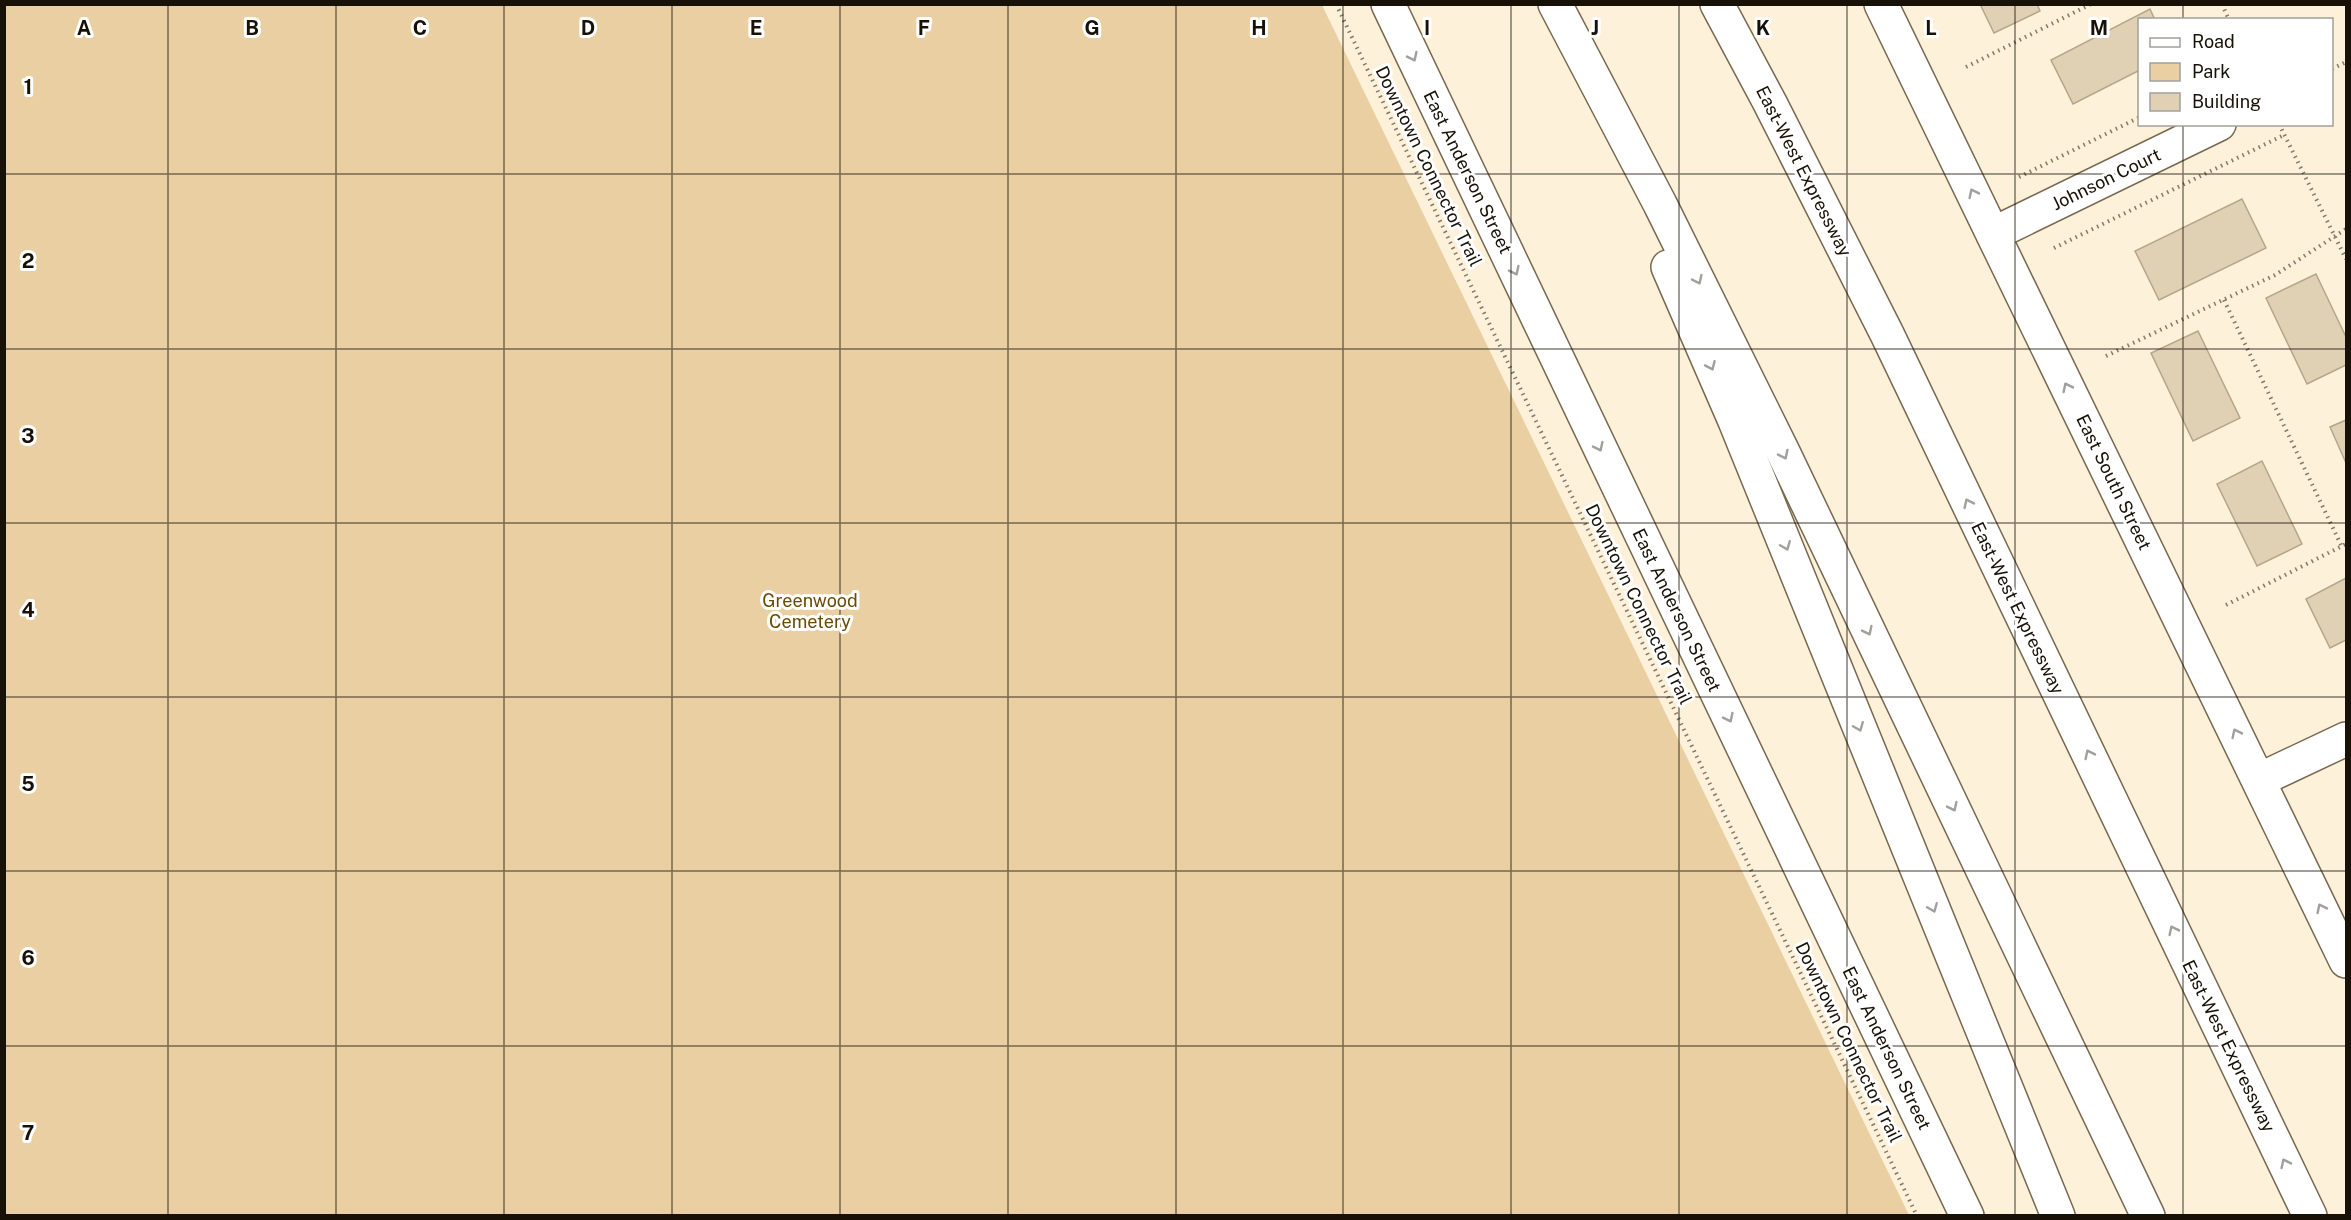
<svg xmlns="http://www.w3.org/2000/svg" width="2351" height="1220" viewBox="0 0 2351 1220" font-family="'Public Sans',sans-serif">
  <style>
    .green { fill: #e9cfa2 }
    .building { fill: #e0d0b4; stroke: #b5a68a; stroke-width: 1.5 }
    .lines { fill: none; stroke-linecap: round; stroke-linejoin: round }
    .street-casing { stroke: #77684f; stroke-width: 36 }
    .secondary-casing { stroke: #77684f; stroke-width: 36 }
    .highway-casing { stroke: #77684f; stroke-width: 36 }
    .path { stroke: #827969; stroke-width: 4; stroke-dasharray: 1.5 4.5; stroke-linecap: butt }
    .street { stroke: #fff; stroke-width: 33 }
    .secondary { stroke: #fff; stroke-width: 33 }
    .highway { stroke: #fff; stroke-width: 33 }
    .oneway { stroke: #a2a09c }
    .grid { fill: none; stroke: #171107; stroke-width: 1.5; stroke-opacity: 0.55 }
    .labels { text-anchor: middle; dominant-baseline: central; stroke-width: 6; stroke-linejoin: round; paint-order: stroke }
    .street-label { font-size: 18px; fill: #171107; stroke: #fff }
    .park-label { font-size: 18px; fill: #694b06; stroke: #fff }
    .grid-label { font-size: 20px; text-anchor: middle; font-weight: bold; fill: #171107; stroke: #fff; stroke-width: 6; stroke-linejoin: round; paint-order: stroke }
  </style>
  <rect width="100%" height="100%" fill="#fef1da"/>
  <!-- green -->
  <path class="green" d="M5,4l1317,1 587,1210h-1904z"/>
  <!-- building -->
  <g class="building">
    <path d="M1980,4h57l3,7 -46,22z"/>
    <path d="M2150,9l5,11h-15v50l-67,34 -22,-44z"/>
    <path d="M2242,199l24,49 -107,52 -24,-49z"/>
    <path d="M2316,274l30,63v28l-39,19 -41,-86z"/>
    <path d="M2198,331l42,87 -47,23 -42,-88z"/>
    <path d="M2346,420v43l-16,-36z"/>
    <path d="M2262,461l40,83 -45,22 -40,-82z"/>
    <path d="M2346,578v62l-16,8 -24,-49z"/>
  </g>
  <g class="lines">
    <defs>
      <g id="street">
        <path d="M1993,234l226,-110"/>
        <path d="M2259,780l87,-41"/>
      </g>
      <g id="secondary">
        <path d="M1388,4l579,1212"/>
        <path d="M1881,4l465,957"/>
      </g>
      <g id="highway">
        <path d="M1555,4l105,200 123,248 365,764"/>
        <path d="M1717,4l53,99 117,231 423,882"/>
        <path d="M1668,267l67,154 323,795"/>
      </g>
    </defs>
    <!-- street casing -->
    <use href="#street" class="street-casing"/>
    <!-- secondary casing -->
    <use href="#secondary" class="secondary-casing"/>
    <!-- highway casing -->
    <use href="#highway" class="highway-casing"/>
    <!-- path -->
    <g class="path">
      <path d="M1336,4l581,1212"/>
      <path d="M2222,4l7,16"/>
      <path d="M1966,67l125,-63"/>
      <path d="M2332,69l14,-7"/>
      <path d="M2279,124l67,135"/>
      <path d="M2019,177l121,-60"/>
      <path d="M2054,248l230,-113"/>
      <path d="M2224,300l118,247"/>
      <path d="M2106,356l169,-81 71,-46"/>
      <path d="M2226,605l120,-61"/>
    </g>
    <!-- street -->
    <use href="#street" class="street"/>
    <!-- secondary -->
    <use href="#secondary" class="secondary"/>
    <!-- highway -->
    <use href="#highway" class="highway"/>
  </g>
  <!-- one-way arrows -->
  <defs><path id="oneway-chevron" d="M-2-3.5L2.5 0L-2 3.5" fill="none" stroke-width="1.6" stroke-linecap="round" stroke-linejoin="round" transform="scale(1.5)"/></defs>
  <g class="oneway">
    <use href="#oneway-chevron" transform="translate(1413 57) rotate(64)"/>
    <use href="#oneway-chevron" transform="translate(1973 193) rotate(-116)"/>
    <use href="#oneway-chevron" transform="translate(1515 271) rotate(64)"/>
    <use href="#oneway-chevron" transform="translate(1698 280) rotate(64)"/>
    <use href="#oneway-chevron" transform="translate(1711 366) rotate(66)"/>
    <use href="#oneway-chevron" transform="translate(2067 387) rotate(-116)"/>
    <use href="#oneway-chevron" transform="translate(1599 447) rotate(64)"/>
    <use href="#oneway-chevron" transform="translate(1784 455) rotate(64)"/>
    <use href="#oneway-chevron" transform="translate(1968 503) rotate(-116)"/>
    <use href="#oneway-chevron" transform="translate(1786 546) rotate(68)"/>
    <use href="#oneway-chevron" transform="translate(1868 631) rotate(64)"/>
    <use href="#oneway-chevron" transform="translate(1729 718) rotate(64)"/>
    <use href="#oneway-chevron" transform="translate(1859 727) rotate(68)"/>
    <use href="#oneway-chevron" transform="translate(2236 733) rotate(-116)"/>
    <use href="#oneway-chevron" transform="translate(2089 754) rotate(-116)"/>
    <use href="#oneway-chevron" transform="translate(1953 807) rotate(64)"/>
    <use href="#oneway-chevron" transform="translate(1933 908) rotate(68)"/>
    <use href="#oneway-chevron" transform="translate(2321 908) rotate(-116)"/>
    <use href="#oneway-chevron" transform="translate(2173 930) rotate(-116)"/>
    <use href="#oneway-chevron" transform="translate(2285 1163) rotate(-116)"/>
  </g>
  <!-- grid -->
  <path class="grid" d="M168,4v1212M336,4v1212M504,4v1212M672,4v1212M840,4v1212M1008,4v1212M1176,4v1212M1343,4v1212M1511,4v1212M1679,4v1212M1847,4v1212M2015,4v1212M2183,4v16M2183,124v1092M4,174h2342M4,349h2342M4,523h2342M4,697h2342M4,871h2342M4,1046h2342"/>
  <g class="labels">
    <!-- street labels -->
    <g class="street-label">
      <text transform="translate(1429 166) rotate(64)">Downtown Connector Trail</text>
      <text transform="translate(1804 171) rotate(63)">East-West Expressway</text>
      <text transform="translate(1468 172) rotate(64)">East Anderson Street</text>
      <text transform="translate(2106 179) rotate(-26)">Johnson Court</text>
      <text transform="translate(2114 482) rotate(64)">East South Street</text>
      <text transform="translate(1639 604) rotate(64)">Downtown Connector Trail</text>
      <text transform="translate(2018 608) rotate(64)">East-West Expressway</text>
      <text transform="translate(1677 610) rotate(64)">East Anderson Street</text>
      <text transform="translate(1849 1042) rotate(64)">Downtown Connector Trail</text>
      <text transform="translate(2229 1046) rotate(64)">East-West Expressway</text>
      <text transform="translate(1887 1048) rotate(64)">East Anderson Street</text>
    </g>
    <!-- park labels -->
    <g class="park-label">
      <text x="810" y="600">Greenwood<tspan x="810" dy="21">Cemetery</tspan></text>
    </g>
  </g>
  <g class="grid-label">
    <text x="84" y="35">A</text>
    <text x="252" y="35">B</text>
    <text x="420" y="35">C</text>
    <text x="588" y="35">D</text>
    <text x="756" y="35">E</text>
    <text x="924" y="35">F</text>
    <text x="1092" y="35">G</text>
    <text x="1259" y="35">H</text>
    <text x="1427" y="35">I</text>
    <text x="1595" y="35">J</text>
    <text x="1763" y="35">K</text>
    <text x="1931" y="35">L</text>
    <text x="2099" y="35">M</text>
    <text x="28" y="94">1</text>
    <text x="28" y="268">2</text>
    <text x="28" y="443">3</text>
    <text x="28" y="617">4</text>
    <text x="28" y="791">5</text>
    <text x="28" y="965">6</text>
    <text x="28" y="1140">7</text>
  </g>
  <!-- border -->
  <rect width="2351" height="1220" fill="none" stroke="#171107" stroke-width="12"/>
  <!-- legend -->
  <rect x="2138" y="18" width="195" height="108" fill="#ffffff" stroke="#a2a09c" stroke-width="1.5"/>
  <rect x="2150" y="38" width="30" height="9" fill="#ffffff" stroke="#a2a09c" stroke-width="1.5"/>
  <text x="2192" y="48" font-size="18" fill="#171107">Road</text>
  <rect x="2150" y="63" width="30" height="18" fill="#e9cfa2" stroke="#a2a09c" stroke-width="1.5"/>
  <text x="2192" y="78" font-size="18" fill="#171107">Park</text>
  <rect x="2150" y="93" width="30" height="18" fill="#e0d0b4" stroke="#a2a09c" stroke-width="1.5"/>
  <text x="2192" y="108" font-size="18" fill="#171107">Building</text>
</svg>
